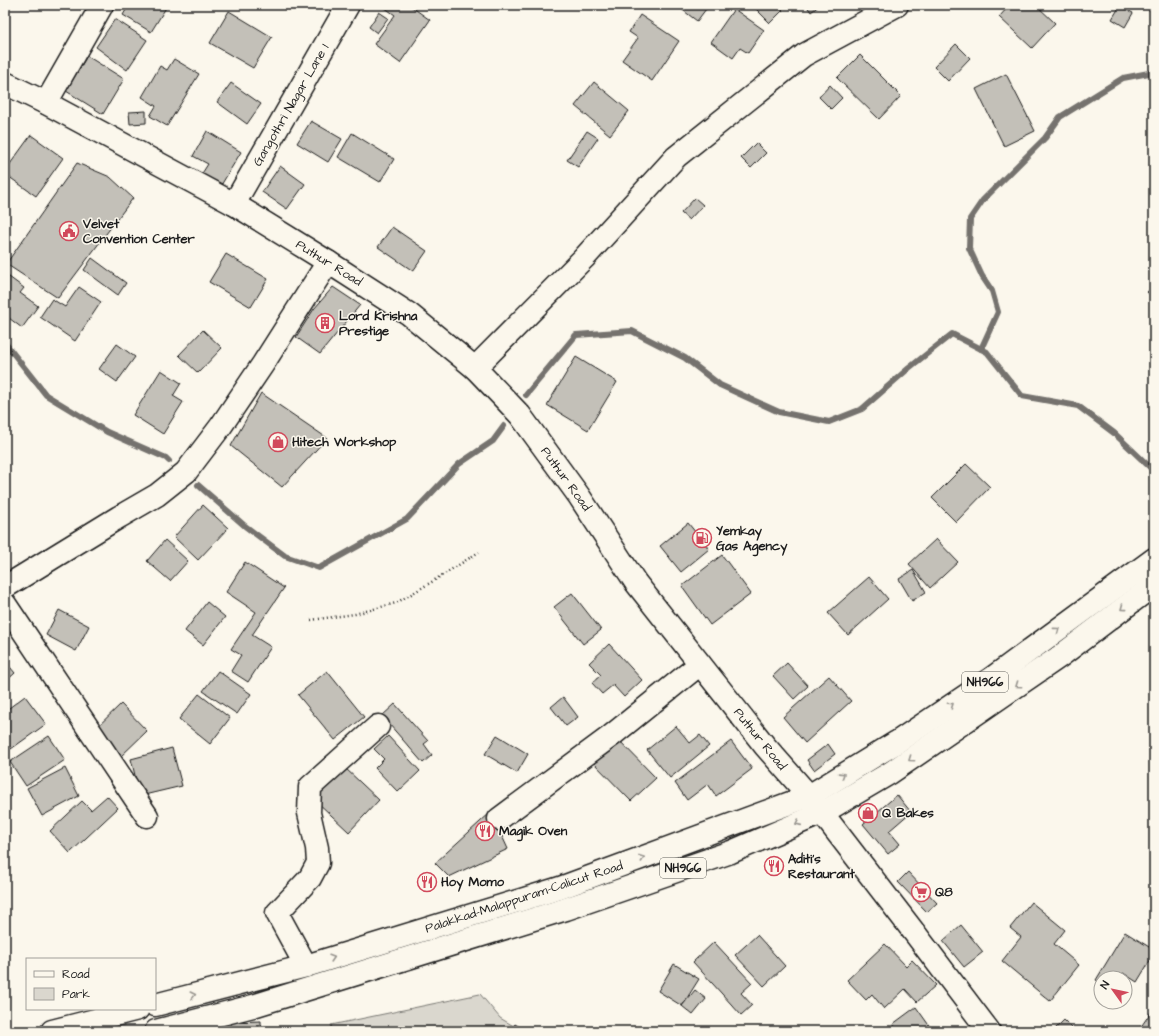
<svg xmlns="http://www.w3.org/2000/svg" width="1159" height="1036" viewBox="0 0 1159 1036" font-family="'Architects Daughter',sans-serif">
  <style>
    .green { fill: #dad7ce; stroke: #7b7a75 }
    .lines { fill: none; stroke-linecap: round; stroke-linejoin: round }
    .stream { stroke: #74726e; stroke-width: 6 }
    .building { fill: #c3c0b8; stroke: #1c1c1c }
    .minor-casing { stroke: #1c1c1c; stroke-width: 25 }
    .highway-casing { stroke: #1c1c1c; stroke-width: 25 }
    .path { stroke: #1c1c1c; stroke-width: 2.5; stroke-dasharray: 1 3; stroke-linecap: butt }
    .minor { stroke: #fbf7ec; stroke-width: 22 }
    .highway { stroke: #fbf7ec; stroke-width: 22 }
    .oneway { stroke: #97948e }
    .labels { text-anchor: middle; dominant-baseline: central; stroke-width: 3; stroke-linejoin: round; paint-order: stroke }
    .shield { fill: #fbf7ec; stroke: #5f5e5a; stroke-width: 1 }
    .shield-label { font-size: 12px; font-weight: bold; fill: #1c1c1c }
    .street-label { font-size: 13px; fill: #1c1c1c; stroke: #fbf7ec }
    .poi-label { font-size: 13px; font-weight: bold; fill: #1c1c1c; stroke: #fbf7ec; text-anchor: start }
  </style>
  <rect width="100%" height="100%" fill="#fbf7ec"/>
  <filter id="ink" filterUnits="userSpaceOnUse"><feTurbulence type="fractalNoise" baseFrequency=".025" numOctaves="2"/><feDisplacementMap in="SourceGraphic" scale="8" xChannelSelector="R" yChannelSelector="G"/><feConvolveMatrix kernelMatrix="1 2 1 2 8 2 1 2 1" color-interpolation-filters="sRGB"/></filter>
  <g filter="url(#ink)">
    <!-- green -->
    <path class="green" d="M480,994l20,24 22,13h-189l-2,-6z"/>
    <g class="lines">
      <!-- stream -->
      <g class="stream">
        <path d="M5,343l41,52 61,37 59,26 3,3"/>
        <path d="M981,349l17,-37 -6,-21 -10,-15 -13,-28 1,-29 13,-19 62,-62 15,-21 63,-39 31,-6"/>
        <path d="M526,395l50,-60 56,-4 53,27 35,27 59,27 50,10 33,-13 47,-41 43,-34 35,18 35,44 56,10 36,27 40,38"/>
        <path d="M198,485l47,41 40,30 34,12 88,-49 52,-55 34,-23 11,-15"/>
      </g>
    </g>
    <!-- building -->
    <g class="building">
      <path d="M129,5h37l1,1 -16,26 -28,-17z"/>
      <path d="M381,5h28l21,15 -30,43 -26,-19 21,-29z"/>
      <path d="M676,5h33l-12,16z"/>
      <path d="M752,5h26l5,5 -13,13z"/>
      <path d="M806,5h14l-9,7z"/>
      <path d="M1010,5h26l19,18 -23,25 -33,-31z"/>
      <path d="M1120,6l13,7 -8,14 -13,-8z"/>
      <path d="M734,9l30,21 -16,23 -8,-5 -7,10 -22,-16z"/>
      <path d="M229,11l43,26 -19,31 -43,-25z"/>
      <path d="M379,12l9,6 -11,15 -8,-6z"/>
      <path d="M640,15l39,26 -27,40 -30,-21 16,-22 -9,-6z"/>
      <path d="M115,19l32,21 -20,30 -31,-23z"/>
      <path d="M956,44l14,14 -22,23 -14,-14z"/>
      <path d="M860,55l41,41 -22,23 -42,-41z"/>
      <path d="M87,56l37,23 -21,35 -37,-23z"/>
      <path d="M174,59l25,15 -32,52 -17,-10 6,-10 -14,-9 18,-31 7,4z"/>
      <path d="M1006,74l29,57 -31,15 -28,-57z"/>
      <path d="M594,82l35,29 -19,24 -35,-29z"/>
      <path d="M231,83l30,21 -14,20 -30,-22z"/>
      <path d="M830,85l12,13 -11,11 -12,-12z"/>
      <path d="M146,111v12l-16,1 -1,-12z"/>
      <path d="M311,121l31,18 -14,23 -31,-19z"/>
      <path d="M207,131l34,21 -21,35 -19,-12 7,-11 -15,-8z"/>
      <path d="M587,131l11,7 -20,29 -11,-7z"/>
      <path d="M352,133l42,26 -14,23 -42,-25z"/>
      <path d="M31,135l32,23 -27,38 -31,-22v-3z"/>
      <path d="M756,143l10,10 -15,15 -10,-10z"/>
      <path d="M77,163l33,14 23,21 -75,100 -52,-34z"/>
      <path d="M280,166l25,18 -18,25 -25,-17z"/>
      <path d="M695,198l8,7 -14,15 -8,-7z"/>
      <path d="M392,227l35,24 -14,20 -35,-24z"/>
      <path d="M226,254l42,25 -17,28 -42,-25z"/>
      <path d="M92,258l34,25 -8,12 -34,-25z"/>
      <path d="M5,274l19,14 -4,5 18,13 -16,22 -17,-13z"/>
      <path d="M1154,286v13l-7,-7z"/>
      <path d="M79,287l22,15 -26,39 -35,-24 12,-18 13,8z"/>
      <path d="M333,287l27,18 -40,49 -24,-17 18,-28z"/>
      <path d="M203,330l19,18 -24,25 -19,-18z"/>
      <path d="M117,344l18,13 -18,25 -18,-13z"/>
      <path d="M576,357l41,25 -29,48 -41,-25z"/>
      <path d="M161,370l20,13 -8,13 10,6 -20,32 -30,-19z"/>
      <path d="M261,393l66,45 -45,49 -51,-41z"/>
      <path d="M966,464l24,23 -34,35 -24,-24z"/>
      <path d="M203,505l25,23 -30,32 -24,-23z"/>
      <path d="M688,523l21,26 -28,23 -21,-26z"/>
      <path d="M936,539l22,23 -28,26 -21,-24z"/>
      <path d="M165,540l23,21 -18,20 -23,-20z"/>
      <path d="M722,555l29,39 -41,31 -28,-39z"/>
      <path d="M245,562l39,26 -32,47 19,12 -23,35 -17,-11 10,-16 -10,-6 25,-37 -30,-20z"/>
      <path d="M913,570l13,22 -14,9 -13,-22z"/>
      <path d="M869,577l19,22 -40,36 -20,-22z"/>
      <path d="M572,593l29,37 -18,14 -29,-37z"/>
      <path d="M207,602l18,15 -22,28 -18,-14z"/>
      <path d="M59,610l30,16 -13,25 -30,-16z"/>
      <path d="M609,644l33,36 -18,17 -11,-12 -11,9 -10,-11 9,-8 -12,-12z"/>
      <path d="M5,661l10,12 -10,9z"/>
      <path d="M787,663l21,23 -14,13 -21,-23z"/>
      <path d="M218,671l33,23 -14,20 -34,-23z"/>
      <path d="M327,671l37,46 -29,23 -37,-45z"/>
      <path d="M829,676l22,25 -46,42 -22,-26z"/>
      <path d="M199,694l31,24 -20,26 -31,-25z"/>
      <path d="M25,696l21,28 -35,25 -6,-9v-29z"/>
      <path d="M563,697l15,20 -12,9 -15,-19z"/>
      <path d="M121,704l26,27 -29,28 -26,-27z"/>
      <path d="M395,704l33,37 -4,3 8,11 -9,8 -41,-47z"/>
      <path d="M676,726l14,17 10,-8 9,11 -39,32 -23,-28z"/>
      <path d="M497,735l31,19 -11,19 -32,-19z"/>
      <path d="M614,735l42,43 -25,23 -41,-42z"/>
      <path d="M49,736l16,24 -39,26 -16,-24z"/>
      <path d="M388,736l32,35 -22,21 -23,-24 9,-9 -10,-10z"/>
      <path d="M731,741l21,28 -36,27 -8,-12 -21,16 -12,-17z"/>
      <path d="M828,744l7,10 -21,16 -7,-10z"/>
      <path d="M172,748l10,38 -42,10 -9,-37z"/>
      <path d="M344,767l35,33 -30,32 -35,-33z"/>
      <path d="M65,768l14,28 -37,20 -15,-28z"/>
      <path d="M897,795l14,17 -22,19 11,13 -12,10 -25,-30z"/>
      <path d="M107,796l11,12 -48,45 -20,-22 32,-30 9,9z"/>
      <path d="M491,812l17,37 -59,28 -14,-14z"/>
      <path d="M908,872l29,31 -10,9 -29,-30z"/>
      <path d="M1031,902l34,28 -11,14 25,21 -29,36 -48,-40 19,-24 -11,-9z"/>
      <path d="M961,925l22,27 -19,15 -21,-26z"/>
      <path d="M1125,932l29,18v4l-17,28 -14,-9 -3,5h-19v5l-5,-3z"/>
      <path d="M757,935l28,31 -21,20 -29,-31z"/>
      <path d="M714,942l38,41 -11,10 11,12 -11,10 -48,-53z"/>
      <path d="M885,944l21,22 6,-6 24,25 -19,17 -12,-13 -21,20 -12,-15 -6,6 -19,-20z"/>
      <path d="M674,964l25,15 -17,27 -24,-15z"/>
      <path d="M695,990l11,9 -13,16 -11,-9z"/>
      <path d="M916,1007l17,24h-35l-5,-7z"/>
      <path d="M1151,1012l3,2v17h-16z"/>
      <path d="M1064,1020l11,11h-22z"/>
      <path d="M261,1021v10h-30v-9z"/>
      <path d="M515,1024l11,7h-16z"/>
    </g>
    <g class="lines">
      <defs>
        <g id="minor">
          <path d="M5,83l41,20 188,101 94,58 81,52 66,54 45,47 59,81 57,87 129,163 44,50 108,140 72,95"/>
          <path d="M46,103l56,-98"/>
          <path d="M234,204l114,-199"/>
          <path d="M475,368l109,-110 92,-101 128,-102 93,-50"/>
          <path d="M5,587l114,-70 38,-22 29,-23 35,-46 42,-62 65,-102"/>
          <path d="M5,604l142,212"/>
          <path d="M499,819l112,-83 89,-72"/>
          <path d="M306,966l-29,-53 33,-35 8,-15 -1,-15 -8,-35 1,-26 68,-61"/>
        </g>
        <g id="highway">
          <path d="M155,1005l151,-39 254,-78 249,-92 88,-54 95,-64 162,-119"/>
          <path d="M52,1031l86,-22"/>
          <path d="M156,1031l97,-25 313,-97 165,-57 91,-39 68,-40 169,-116 95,-72"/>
        </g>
      </defs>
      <!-- minor casing -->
      <use href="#minor" class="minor-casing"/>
      <!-- highway casing -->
      <use href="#highway" class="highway-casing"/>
      <!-- path -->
      <path class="path" d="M311,620l44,-6 41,-11 34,-20 49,-31"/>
      <!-- minor -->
      <use href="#minor" class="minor"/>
      <!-- highway -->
      <use href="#highway" class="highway"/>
    </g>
    <!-- one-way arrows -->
    <defs><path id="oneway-chevron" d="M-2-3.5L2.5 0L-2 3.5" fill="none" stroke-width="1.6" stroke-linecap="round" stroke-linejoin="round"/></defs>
    <g class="oneway">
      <use href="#oneway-chevron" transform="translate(1123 608) rotate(143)"/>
      <use href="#oneway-chevron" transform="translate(1057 630) rotate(-36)"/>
      <use href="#oneway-chevron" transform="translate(1018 685) rotate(145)"/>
      <use href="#oneway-chevron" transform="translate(951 705) rotate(-34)"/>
      <use href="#oneway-chevron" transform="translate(911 759) rotate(145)"/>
      <use href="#oneway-chevron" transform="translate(842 775) rotate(-32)"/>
      <use href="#oneway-chevron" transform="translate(798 823) rotate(156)"/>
      <use href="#oneway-chevron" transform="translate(642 858) rotate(-20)"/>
      <use href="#oneway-chevron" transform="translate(332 958) rotate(-17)"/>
      <use href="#oneway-chevron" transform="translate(193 995) rotate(-14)"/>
    </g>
  </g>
  <!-- icons -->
  <defs>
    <symbol id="civic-ring" viewBox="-11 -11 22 22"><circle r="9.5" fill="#fbf7ec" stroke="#d1495b" stroke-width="1.5"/><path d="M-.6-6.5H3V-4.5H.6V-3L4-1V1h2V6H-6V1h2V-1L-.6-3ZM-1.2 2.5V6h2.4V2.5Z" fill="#d1495b"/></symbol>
    <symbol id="building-ring" viewBox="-11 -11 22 22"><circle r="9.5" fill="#fbf7ec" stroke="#d1495b" stroke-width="1.5"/><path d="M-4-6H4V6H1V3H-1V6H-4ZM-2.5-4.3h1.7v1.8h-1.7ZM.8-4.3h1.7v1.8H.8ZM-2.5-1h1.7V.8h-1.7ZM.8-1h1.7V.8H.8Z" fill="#d1495b"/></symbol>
    <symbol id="shop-ring" viewBox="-11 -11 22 22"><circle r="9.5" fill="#fbf7ec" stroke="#d1495b" stroke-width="1.5"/><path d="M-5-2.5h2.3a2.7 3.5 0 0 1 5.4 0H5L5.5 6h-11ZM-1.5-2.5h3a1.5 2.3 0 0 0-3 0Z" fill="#d1495b"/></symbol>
    <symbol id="fuel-ring" viewBox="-11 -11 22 22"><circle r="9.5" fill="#fbf7ec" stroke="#d1495b" stroke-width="1.5"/><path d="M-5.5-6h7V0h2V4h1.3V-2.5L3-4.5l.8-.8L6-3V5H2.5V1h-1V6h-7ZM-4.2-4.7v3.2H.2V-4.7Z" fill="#d1495b"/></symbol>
    <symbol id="restaurant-ring" viewBox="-11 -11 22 22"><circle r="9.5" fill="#fbf7ec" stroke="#d1495b" stroke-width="1.5"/><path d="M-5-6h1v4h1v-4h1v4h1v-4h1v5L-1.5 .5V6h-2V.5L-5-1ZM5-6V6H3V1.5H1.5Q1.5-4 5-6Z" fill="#d1495b"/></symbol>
    <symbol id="supermarket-ring" viewBox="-11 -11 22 22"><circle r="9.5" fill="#fbf7ec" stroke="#d1495b" stroke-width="1.5"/><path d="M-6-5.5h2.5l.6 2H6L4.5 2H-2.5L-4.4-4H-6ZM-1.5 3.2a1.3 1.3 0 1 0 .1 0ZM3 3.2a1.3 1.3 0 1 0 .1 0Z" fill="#d1495b"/></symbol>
  </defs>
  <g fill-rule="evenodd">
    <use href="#civic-ring" x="58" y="220" width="22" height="22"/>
    <use href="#building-ring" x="314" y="312" width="22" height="22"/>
    <use href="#shop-ring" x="267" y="431" width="22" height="22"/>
    <use href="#fuel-ring" x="691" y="527" width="22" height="22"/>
    <use href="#shop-ring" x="857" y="802" width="22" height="22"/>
    <use href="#restaurant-ring" x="474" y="820" width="22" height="22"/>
    <use href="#restaurant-ring" x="763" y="855" width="22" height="22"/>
    <use href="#restaurant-ring" x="416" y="871" width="22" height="22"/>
    <use href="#supermarket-ring" x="910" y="881" width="22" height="22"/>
  </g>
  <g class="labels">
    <!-- shield labels -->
    <g class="shield">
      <rect x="962" y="672" width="46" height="20" rx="3"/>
      <rect x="660" y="858" width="46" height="20" rx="3"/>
    </g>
    <g class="shield-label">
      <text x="985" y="682">NH966</text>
      <text x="683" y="868">NH966</text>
    </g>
    <!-- street labels -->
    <g class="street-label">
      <text transform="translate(291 105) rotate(-60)">Gangothri Nagar Lane 1</text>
      <text transform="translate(329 263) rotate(32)">Puthur Road</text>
      <text transform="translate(566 479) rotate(54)">Puthur Road</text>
      <text transform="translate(760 739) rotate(51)">Puthur Road</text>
      <text transform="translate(524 897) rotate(-18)">Palakkad-Malappuram-Calicut Road</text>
    </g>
    <!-- poi labels -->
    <g class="poi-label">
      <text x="83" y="224">Velvet<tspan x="83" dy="15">Convention Center</tspan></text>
      <text x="339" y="316">Lord Krishna<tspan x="339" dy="15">Prestige</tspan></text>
      <text x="292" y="442">Hitech Workshop</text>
      <text x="716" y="531">Yemkay<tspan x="716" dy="15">Gas Agency</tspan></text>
      <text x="882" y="813">Q Bakes</text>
      <text x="499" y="831">Magik Oven</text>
      <text x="788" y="859">Aditi's<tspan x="788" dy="15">Restaurant</tspan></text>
      <text x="441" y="882">Hoy Momo</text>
      <text x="935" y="892">Q8</text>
    </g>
  </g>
  <!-- margin -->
  <rect width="1159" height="1036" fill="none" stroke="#fbf7ec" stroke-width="20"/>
  <rect x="10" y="10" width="1139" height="1016" fill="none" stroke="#1c1c1c" stroke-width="1.5" filter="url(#ink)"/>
  <!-- legend -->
  <rect x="26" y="958" width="130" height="52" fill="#fbf7ec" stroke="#a29f99"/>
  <rect x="34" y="971" width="20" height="6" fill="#fbf7ec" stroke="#a29f99"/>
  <text x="62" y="978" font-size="12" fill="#1c1c1c">Road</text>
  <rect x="34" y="988" width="20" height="12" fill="#dad7ce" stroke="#a29f99"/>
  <text x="62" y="998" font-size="12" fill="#1c1c1c">Park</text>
  <!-- north arrow -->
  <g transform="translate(1113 990) rotate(303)"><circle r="19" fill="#fbf7ec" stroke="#a29f99"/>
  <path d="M0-3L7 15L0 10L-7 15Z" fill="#d1495b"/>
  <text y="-6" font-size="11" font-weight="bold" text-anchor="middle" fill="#1c1c1c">N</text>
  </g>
</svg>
